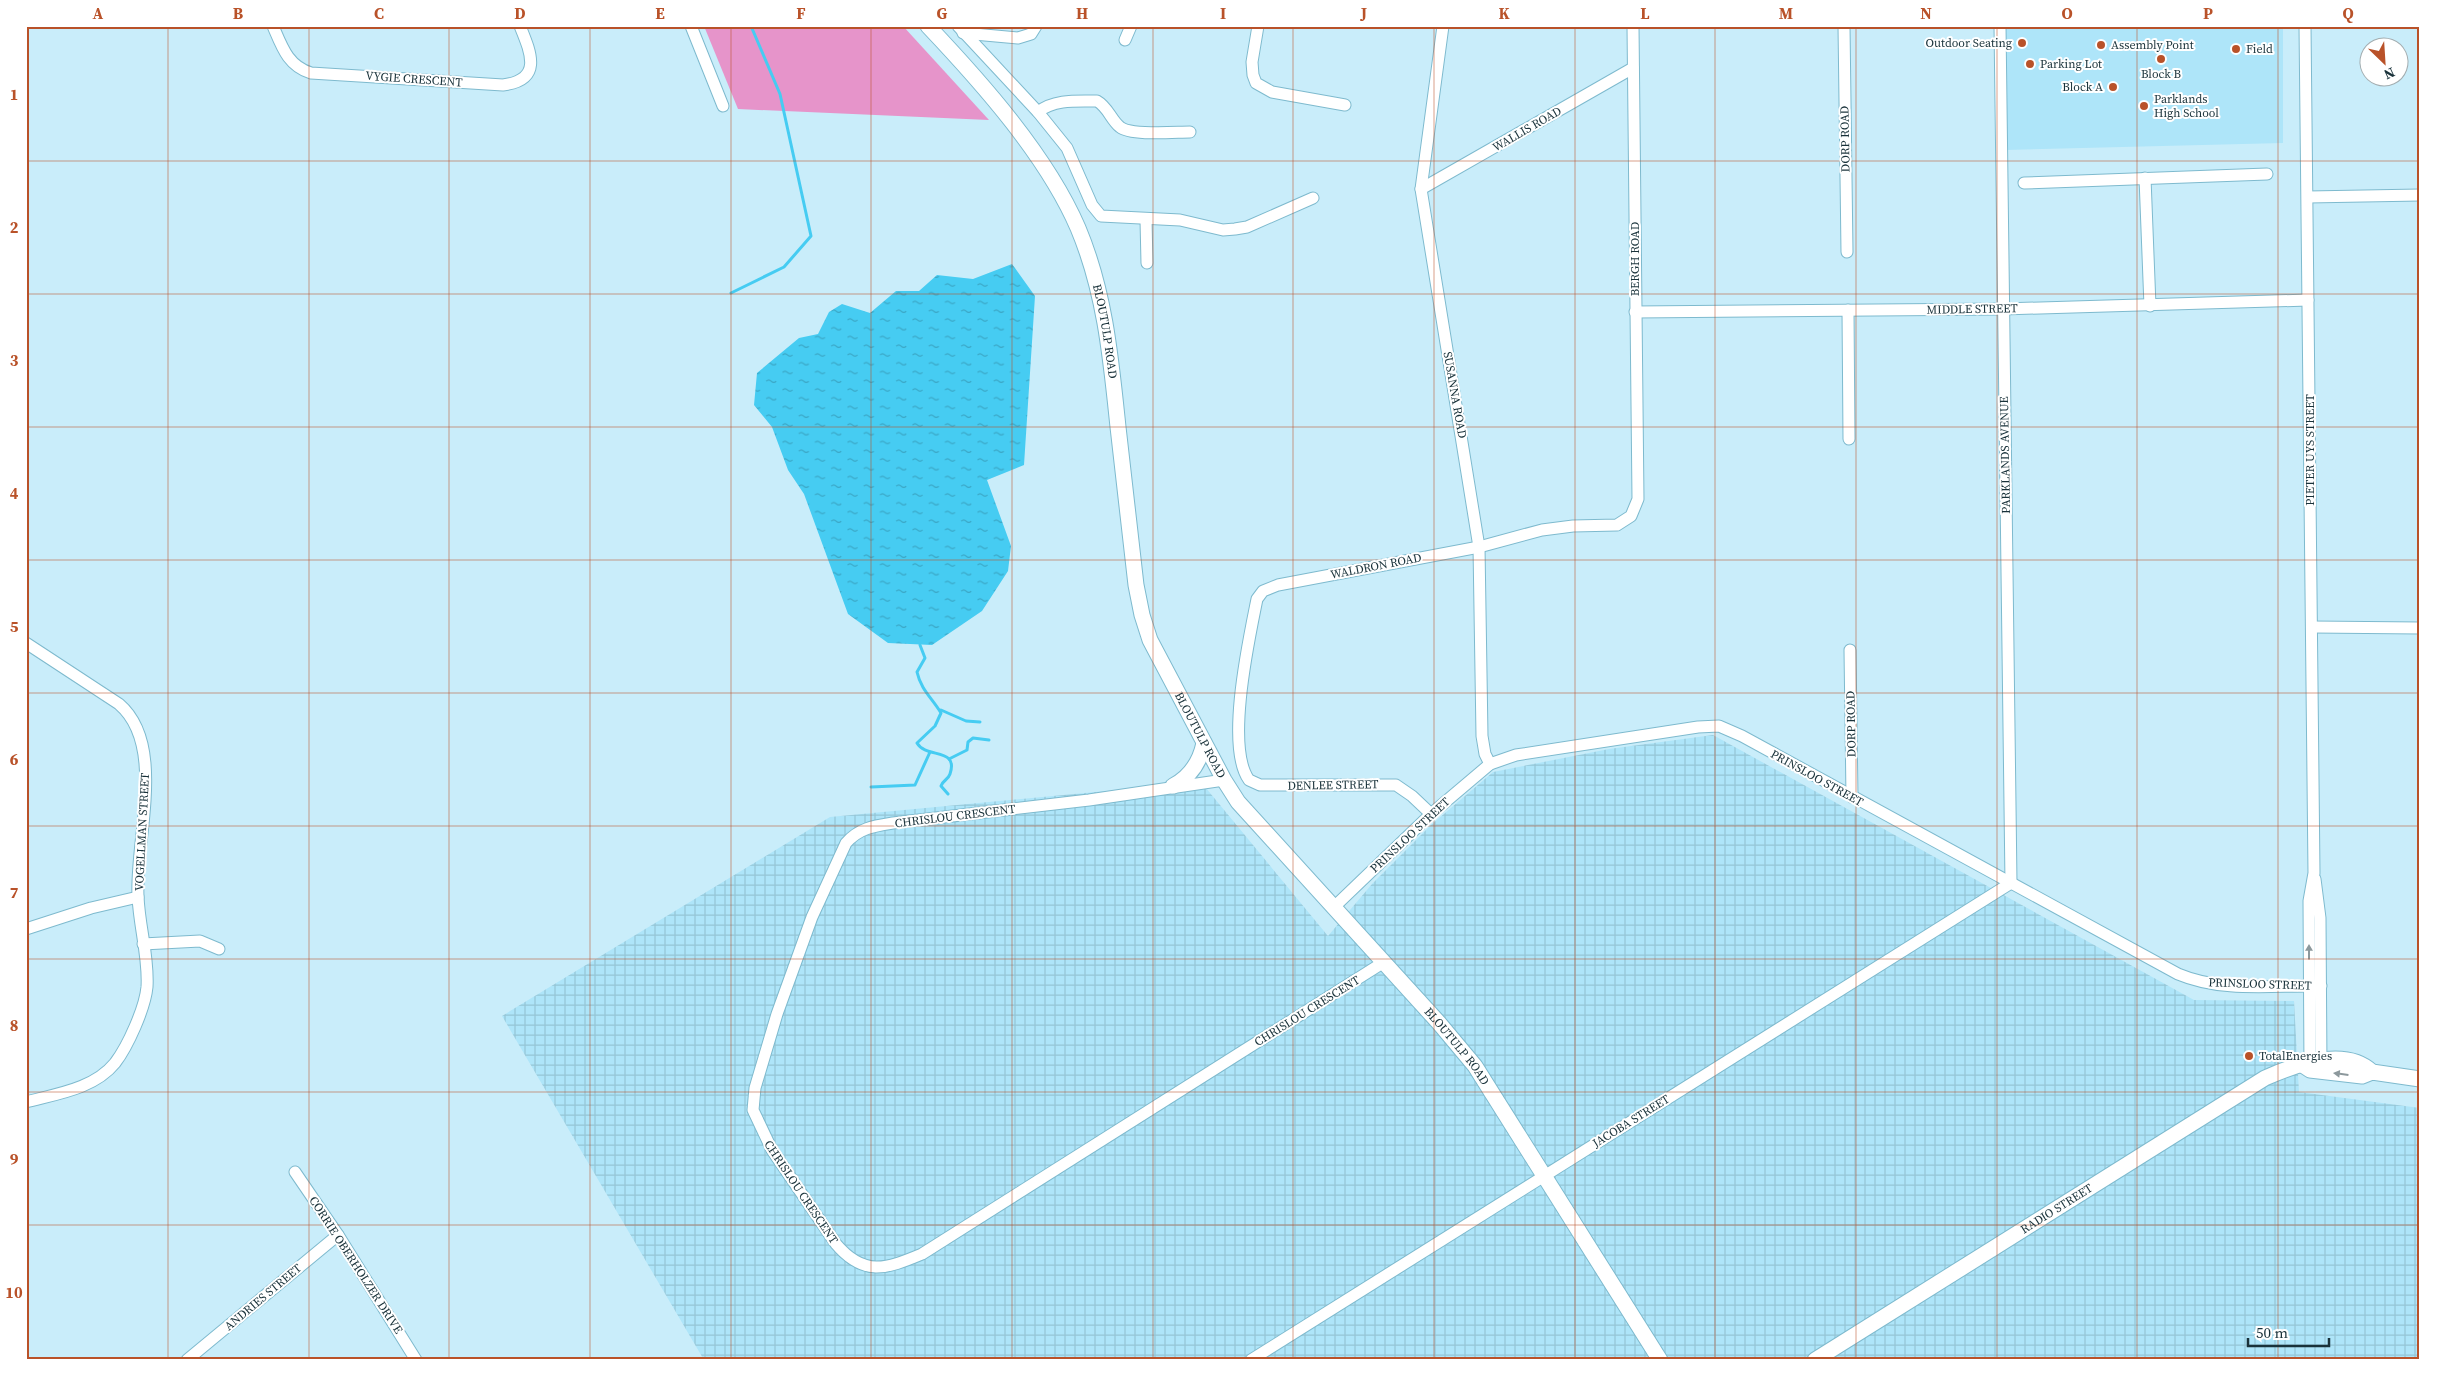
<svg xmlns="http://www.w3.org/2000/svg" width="2446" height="1386" viewBox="0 0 2446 1386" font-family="'Source Serif 4',serif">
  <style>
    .built { fill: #aee5f9 }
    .industrial { fill: url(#industrial-grid) }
    .green { fill: #e694ca }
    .water { fill: url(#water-ripples) }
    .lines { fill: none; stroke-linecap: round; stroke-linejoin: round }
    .stream { stroke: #46ccf2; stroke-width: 3 }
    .minor-casing { stroke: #7ebace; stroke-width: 13 }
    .tertiary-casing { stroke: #7ebace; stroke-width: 17 }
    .minor { stroke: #fff; stroke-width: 11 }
    .tertiary { stroke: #fff; stroke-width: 15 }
    .oneway { fill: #8c989c }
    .grid { fill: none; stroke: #b95229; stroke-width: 1; stroke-opacity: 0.55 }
    .poi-dot { fill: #b95229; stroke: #fff; stroke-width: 2 }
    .labels { text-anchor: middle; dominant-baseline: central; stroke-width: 4; stroke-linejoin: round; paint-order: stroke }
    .poi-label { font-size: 12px; fill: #19323a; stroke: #fff; text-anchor: start }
    .street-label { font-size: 12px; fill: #19323a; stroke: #fff }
    .neatline { fill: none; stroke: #b95229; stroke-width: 2 }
    .grid-label { font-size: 16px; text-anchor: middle; font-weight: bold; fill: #b95229 }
  </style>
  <defs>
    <pattern id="industrial-grid" width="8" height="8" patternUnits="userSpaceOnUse" patternTransform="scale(1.25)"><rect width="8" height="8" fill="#aee5f9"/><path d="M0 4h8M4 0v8" fill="none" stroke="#95c5d6"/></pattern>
    <pattern id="water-ripples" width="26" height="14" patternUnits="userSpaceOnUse" patternTransform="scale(1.25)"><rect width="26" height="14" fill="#46ccf2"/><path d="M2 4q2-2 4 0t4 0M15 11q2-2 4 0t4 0" fill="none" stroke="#3aa6c5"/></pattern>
  </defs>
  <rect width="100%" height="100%" fill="#c9edfa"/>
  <!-- built -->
  <path class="built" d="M2005,26h278v117l-277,7z"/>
  <!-- industrial -->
  <path class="industrial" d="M1713,735l481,265 100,1 5,91 121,16v252h-1716l-202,-344 328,-199 371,-35 127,154 44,-52 59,-59 62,-53 116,-23z"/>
  <!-- green -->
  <path class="green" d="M704,26h199l86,94 -251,-11z"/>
  <!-- water -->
  <path class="water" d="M1012,264l23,32 -11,169 -37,15 24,66 -3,25 -26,40 -50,34 -44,-2 -40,-29 -44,-120 -16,-24 -16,-43 -18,-22 3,-32 42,-35 19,-4 11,-22 13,-8 28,9 26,-22h23l18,-16 36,4z"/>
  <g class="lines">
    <!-- stream -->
    <g class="stream">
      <path d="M731,293l53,-26 27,-31 -31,-142 -29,-68"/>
      <path d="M920,645l5,13 -8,14c4,18 15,26 24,41l-6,13 -18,17c9,16 42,4 33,31 -2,6 -7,6 -9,12l7,8"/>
      <path d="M941,710l25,11 14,1"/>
      <path d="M949,759l18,-9 1,-8 5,-4 16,2"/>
      <path d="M871,787l44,-2 15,-33"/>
    </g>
    <defs>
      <g id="minor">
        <path d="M273,26c9,21 15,40 38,47l192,12c40,-5 28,-32 17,-59"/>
        <path d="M691,26l32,80"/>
        <path d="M958,26l80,86 29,36 25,57 9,11 79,4 43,10 12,-1 12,-2 66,-29"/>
        <path d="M1258,26l-6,36 1,13 3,8 16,9 73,13"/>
        <path d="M1443,26l-22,163 58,358 3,189 3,18 5,10"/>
        <path d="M1844,26l3,226"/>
        <path d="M2305,26l9,847 -5,28 1,168"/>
        <path d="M963,33l55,5 13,-4 5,-8"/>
        <path d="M1125,40l6,-14"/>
        <path d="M1038,112c16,-13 39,-11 59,-11 11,6 14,19 23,26 11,9 55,5 70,5"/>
        <path d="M2145,178l5,128"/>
        <path d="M2024,183l243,-9"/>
        <path d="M1421,189l212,-121"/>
        <path d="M2308,197l112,-2"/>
        <path d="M1146,220l1,43"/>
        <path d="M1848,310l1,129"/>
        <path d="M1635,312l368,-3 305,-9"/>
        <path d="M2312,627l108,1"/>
        <path d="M26,643l93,61c48,41 16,135 19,192 1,30 11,61 9,91 -2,21 -19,59 -32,76 -21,26 -59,31 -89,39"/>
        <path d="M1850,650l2,147"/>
        <path d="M1224,780l-135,20 -196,23c-19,3 -34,5 -47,20l-34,74 -35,97 -22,74 -2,22 19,40 64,94c28,33 50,25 86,10l462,-292"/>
        <path d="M1431,814l-19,-18 -16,-11h-136l-11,-5c-24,-33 0,-141 8,-181l6,-8 15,-6 201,-38 63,-17 31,-4 44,-1 14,-9 7,-17 -5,-473"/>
        <path d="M2315,879l5,39 1,150"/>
        <path d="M1333,908l98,-94 59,-50 26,-9 182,-28 21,-1 23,10 436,238c45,19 95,11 143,12"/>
        <path d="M26,929l65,-21 47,-11"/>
        <path d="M143,944l57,-3 19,8"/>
        <path d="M295,1172l43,63 78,125"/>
        <path d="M187,1360l151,-125"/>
        <path d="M1251,1360l760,-477 -11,-857"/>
      </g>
      <g id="tertiary">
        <path id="s1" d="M928,26c54,57 119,130 150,202 27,64 33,131 40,199 6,53 12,105 18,158l6,30 8,25 74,140 14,22 201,221 36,43 185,294"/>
        <path d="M1173,786c17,-9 27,-24 31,-43"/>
        <path d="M2301,1064l9,6 52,6 10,-4 48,7"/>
        <path id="s2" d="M1815,1360l450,-282c29,-13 80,-32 107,-6"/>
      </g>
    </defs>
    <!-- minor casing -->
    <use href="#minor" class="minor-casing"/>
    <!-- tertiary casing -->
    <use href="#tertiary" class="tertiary-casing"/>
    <!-- minor -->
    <use href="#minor" class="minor"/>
    <!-- tertiary -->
    <use href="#tertiary" class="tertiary"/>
  </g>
  <!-- one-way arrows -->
  <defs><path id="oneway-solid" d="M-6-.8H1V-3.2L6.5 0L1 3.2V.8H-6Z" transform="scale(1.25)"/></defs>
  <g class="oneway">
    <use href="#oneway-solid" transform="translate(2309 952) rotate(-90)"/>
    <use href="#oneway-solid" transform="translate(2341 1074) rotate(-173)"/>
  </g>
  <!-- grid -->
  <path class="grid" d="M168,26v1334M309,26v1334M449,26v1334M590,26v1334M731,26v1334M871,26v1334M1012,26v1334M1153,26v1334M1293,26v1334M1434,26v1334M1575,26v1334M1715,26v1334M1856,26v1334M1997,26v1334M2137,26v1334M2278,26v1334M26,161h2394M26,294h2394M26,427h2394M26,560h2394M26,693h2394M26,826h2394M26,959h2394M26,1092h2394M26,1225h2394"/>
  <!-- markers -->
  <g class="poi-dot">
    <circle cx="2022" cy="43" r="5"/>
    <circle cx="2101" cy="45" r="5"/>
    <circle cx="2236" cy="49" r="5"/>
    <circle cx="2161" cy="59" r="5"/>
    <circle cx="2030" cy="64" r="5"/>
    <circle cx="2113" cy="87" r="5"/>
    <circle cx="2144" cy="106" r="5"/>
    <circle cx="2249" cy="1056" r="5"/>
  </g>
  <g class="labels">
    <!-- poi labels -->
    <g class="poi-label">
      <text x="2012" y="43" text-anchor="end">Outdoor Seating</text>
      <text x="2111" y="45">Assembly Point</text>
      <text x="2246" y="49">Field</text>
      <text x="2040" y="64">Parking Lot</text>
      <text x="2161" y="74" text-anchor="middle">Block B</text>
      <text x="2103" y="87" text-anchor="end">Block A</text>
      <text x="2154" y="99">Parklands<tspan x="2154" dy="14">High School</tspan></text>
      <text x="2259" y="1056">TotalEnergies</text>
    </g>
    <!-- street labels -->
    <g class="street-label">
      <text transform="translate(414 79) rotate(4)">VYGIE CRESCENT</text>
      <text transform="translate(1527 129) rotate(-30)">WALLIS ROAD</text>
      <text transform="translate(1845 139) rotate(-91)">DORP ROAD</text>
      <text transform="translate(1635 259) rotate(-90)">BERGH ROAD</text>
      <text transform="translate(1972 309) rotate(-1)">MIDDLE STREET</text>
      <text stroke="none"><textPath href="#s1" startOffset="360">BLOUTULP ROAD</textPath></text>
      <text transform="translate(1455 395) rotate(80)">SUSANNA ROAD</text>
      <text transform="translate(2310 450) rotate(-90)">PIETER UYS STREET</text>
      <text transform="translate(2005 455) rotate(-91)">PARKLANDS AVENUE</text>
      <text transform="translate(1376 566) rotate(-11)">WALDRON ROAD</text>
      <text transform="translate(1851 724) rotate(-91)">DORP ROAD</text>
      <text stroke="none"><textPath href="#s1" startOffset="780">BLOUTULP ROAD</textPath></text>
      <text transform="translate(1817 778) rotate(29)">PRINSLOO STREET</text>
      <text transform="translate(1333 785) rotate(-1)">DENLEE STREET</text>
      <text transform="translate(955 816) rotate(-7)">CHRISLOU CRESCENT</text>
      <text transform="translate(142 832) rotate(-87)">VOGELLMAN STREET</text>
      <text transform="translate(1410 835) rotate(-43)">PRINSLOO STREET</text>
      <text transform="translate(2260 984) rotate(2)">PRINSLOO STREET</text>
      <text transform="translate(1307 1011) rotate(-32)">CHRISLOU CRESCENT</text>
      <text stroke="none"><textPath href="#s1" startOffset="1185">BLOUTULP ROAD</textPath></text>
      <text transform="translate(1631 1121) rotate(-32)">JACOBA STREET</text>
      <text transform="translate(801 1192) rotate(56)">CHRISLOU CRESCENT</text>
      <text stroke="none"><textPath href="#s2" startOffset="285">RADIO STREET</textPath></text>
      <text transform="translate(356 1265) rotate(57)">CORRIE OBERHOLZER DRIVE</text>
      <text transform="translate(263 1297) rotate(-40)">ANDRIES STREET</text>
    </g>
  </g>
  <!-- border -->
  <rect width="2446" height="1386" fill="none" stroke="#ffffff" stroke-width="55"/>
  <!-- north arrow -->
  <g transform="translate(2384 62) rotate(155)"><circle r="24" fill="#ffffff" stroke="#a3adb0"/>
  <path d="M0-4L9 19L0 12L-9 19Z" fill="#b95229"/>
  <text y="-8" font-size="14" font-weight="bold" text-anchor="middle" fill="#19323a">N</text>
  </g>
  <!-- scale -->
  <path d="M2248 1338v8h81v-8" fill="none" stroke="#19323a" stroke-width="2.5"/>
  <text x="2256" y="1338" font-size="15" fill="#19323a" stroke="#ffffff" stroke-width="4" paint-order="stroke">50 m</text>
  <rect x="28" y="28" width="2390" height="1330" class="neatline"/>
  <g class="grid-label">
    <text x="98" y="19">A</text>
    <text x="238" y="19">B</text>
    <text x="379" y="19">C</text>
    <text x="520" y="19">D</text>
    <text x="660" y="19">E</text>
    <text x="801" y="19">F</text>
    <text x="942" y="19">G</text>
    <text x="1082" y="19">H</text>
    <text x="1223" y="19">I</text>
    <text x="1364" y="19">J</text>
    <text x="1504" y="19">K</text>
    <text x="1645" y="19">L</text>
    <text x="1786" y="19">M</text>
    <text x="1926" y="19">N</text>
    <text x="2067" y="19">O</text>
    <text x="2208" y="19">P</text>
    <text x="2348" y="19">Q</text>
    <text x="14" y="100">1</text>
    <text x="14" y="233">2</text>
    <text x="14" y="366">3</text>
    <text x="14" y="499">4</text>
    <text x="14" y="632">5</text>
    <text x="14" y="765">6</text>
    <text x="14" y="898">7</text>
    <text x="14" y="1031">8</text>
    <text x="14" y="1165">9</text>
    <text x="14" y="1298">10</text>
  </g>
</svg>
